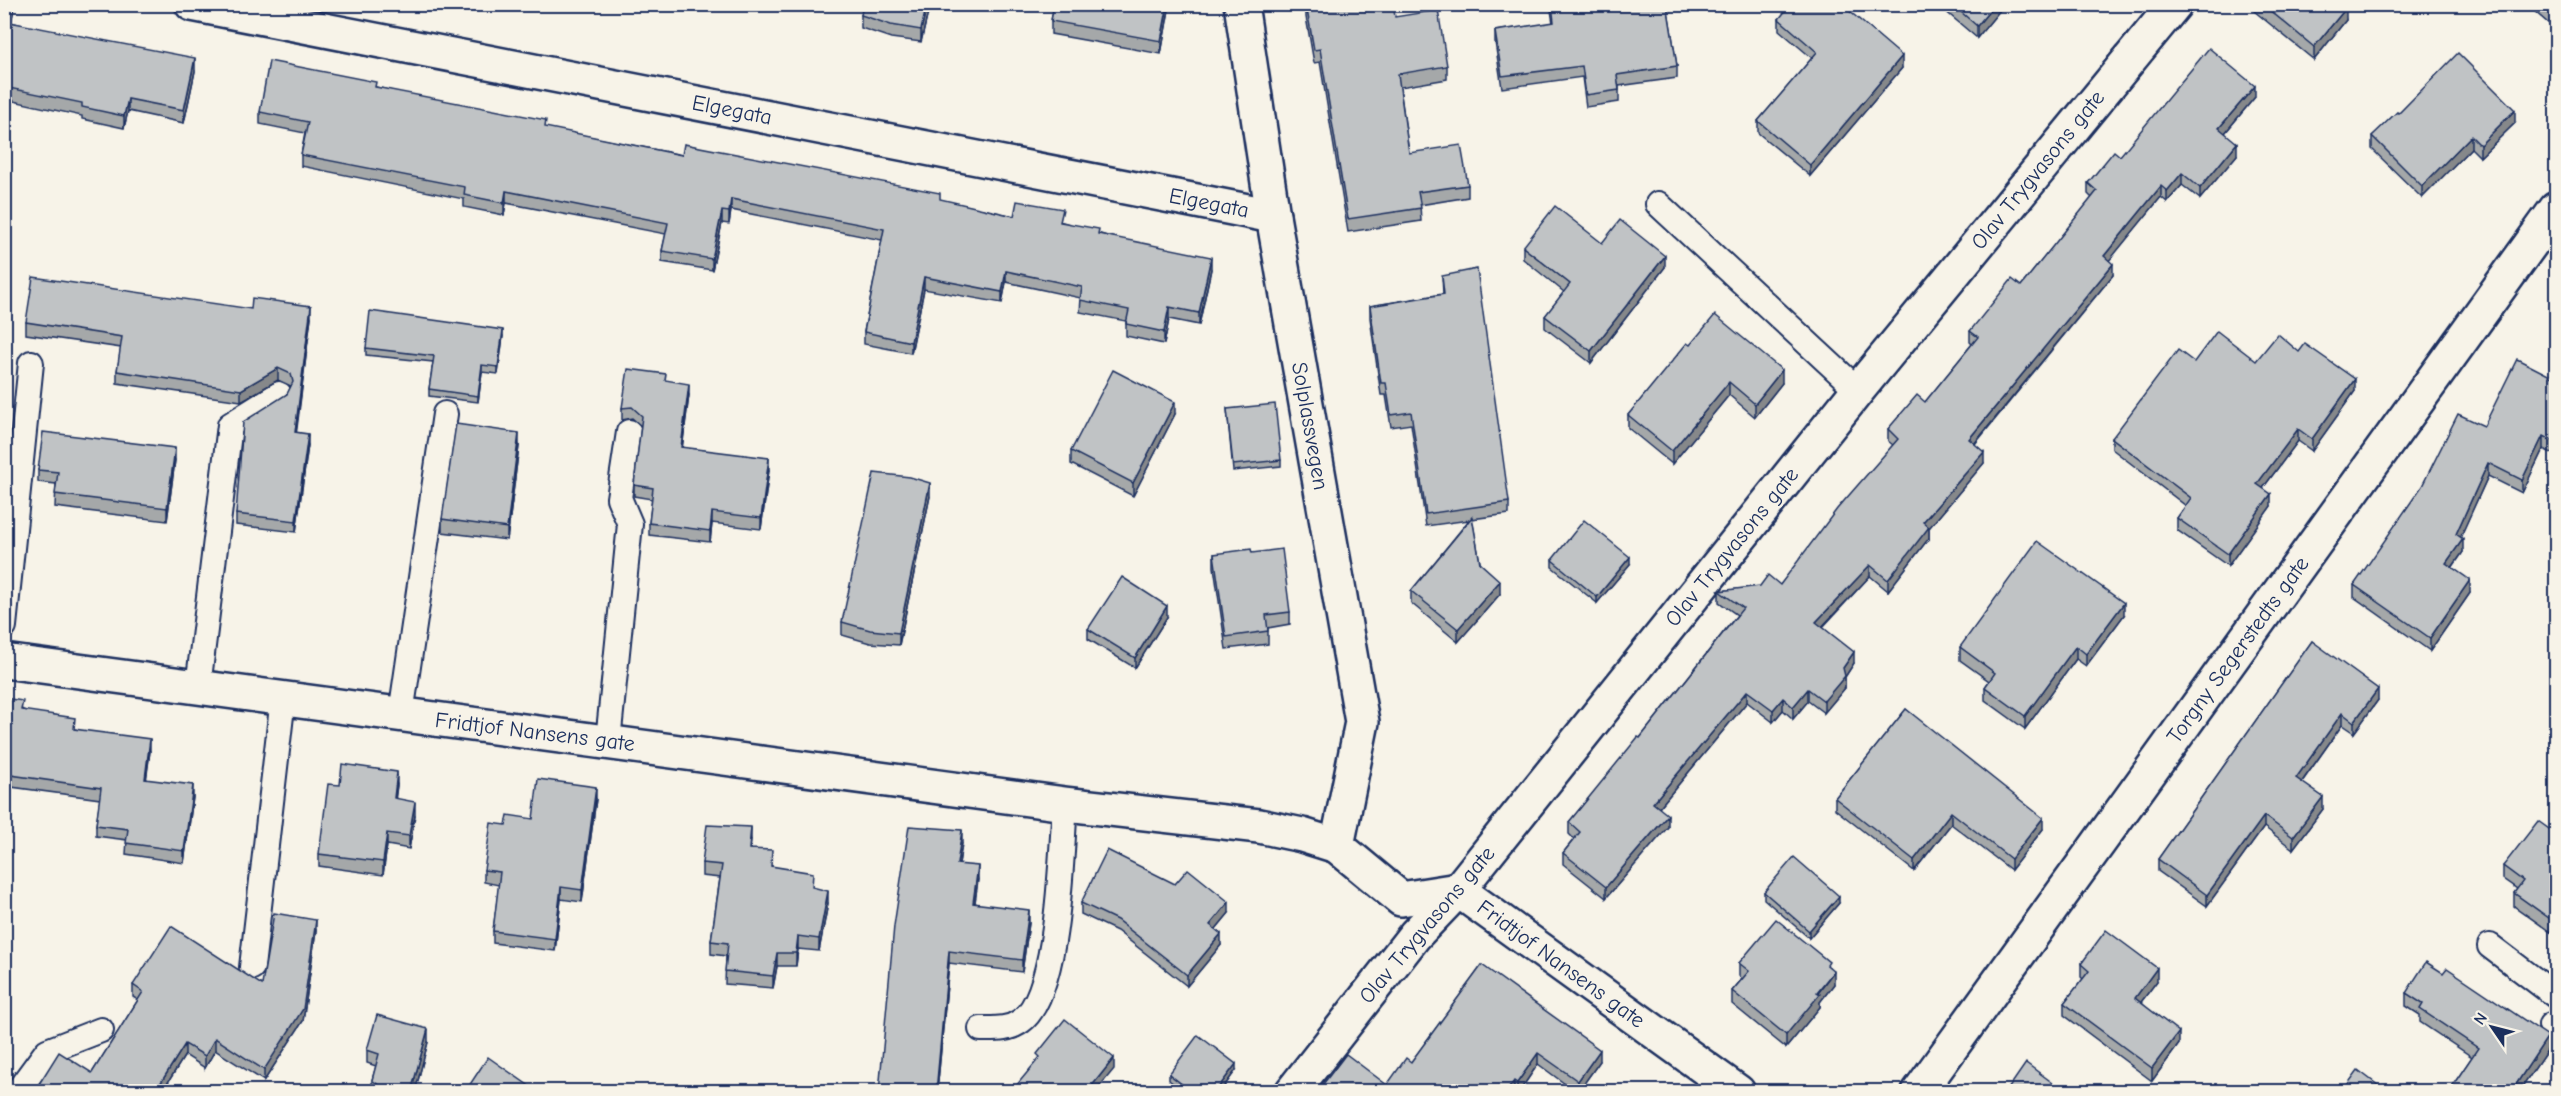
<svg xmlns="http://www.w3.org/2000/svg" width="2561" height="1096" viewBox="0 0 2561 1096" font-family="'Comic Neue',sans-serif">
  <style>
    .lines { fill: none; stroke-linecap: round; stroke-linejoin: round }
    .service-casing { stroke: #1b2f5e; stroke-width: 28 }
    .minor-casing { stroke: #1b2f5e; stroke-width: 38 }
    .service { stroke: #f7f3e8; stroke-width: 24 }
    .minor { stroke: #f7f3e8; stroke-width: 33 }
    .wall { fill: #a5a8a9; stroke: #1b2f5e; stroke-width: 1.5 }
    .shaded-wall { fill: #86888a; stroke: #1b2f5e; stroke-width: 1.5 }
    .building { fill: #c0c3c5; stroke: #1b2f5e; stroke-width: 1.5 }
    .labels { text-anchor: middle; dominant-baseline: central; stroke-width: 4.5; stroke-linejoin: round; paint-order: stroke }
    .street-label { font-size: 22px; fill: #1b2f5e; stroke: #f7f3e8 }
  </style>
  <rect width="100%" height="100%" fill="#f7f3e8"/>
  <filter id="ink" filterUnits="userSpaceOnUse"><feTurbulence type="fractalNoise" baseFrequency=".0167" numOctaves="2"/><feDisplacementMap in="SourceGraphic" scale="12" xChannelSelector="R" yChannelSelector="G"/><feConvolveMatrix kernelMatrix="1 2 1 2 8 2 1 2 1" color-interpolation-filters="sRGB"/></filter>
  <g filter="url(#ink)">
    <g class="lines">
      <defs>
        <g id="service">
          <path d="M1658,204l200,186"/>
          <path d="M4,626l27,-263"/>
          <path d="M198,687l32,-262 49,-31"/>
          <path d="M401,714l44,-300"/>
          <path d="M608,741l22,-217 -11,-26 10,-66"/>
          <path d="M2490,946l66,50"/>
          <path d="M252,967l31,-269"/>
          <path d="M2551,1025l5,5"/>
          <path d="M981,1029c14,0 28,1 40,-8 39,-28 40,-170 44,-217"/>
          <path d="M17,1092l30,-41 54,-21"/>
        </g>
        <g id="minor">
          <path d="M192,4l1081,212"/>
          <path d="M1241,4l32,212 89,506 -25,124"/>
          <path d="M4,661l1061,143 194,22 43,9 35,11 64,53 57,-9 280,202"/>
          <path d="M1292,1092l123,-157 43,-45 400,-500 317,-386"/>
          <path d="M1919,1092l637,-883"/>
        </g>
      </defs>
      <!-- service casing -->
      <use href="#service" class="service-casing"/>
      <!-- minor casing -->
      <use href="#minor" class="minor-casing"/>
      <!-- service -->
      <use href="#service" class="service"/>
      <!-- minor -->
      <use href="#minor" class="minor"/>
    </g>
    <!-- wall -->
    <g class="wall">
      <path d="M4,4h9v9l-2,9 184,49 -11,52 -56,-12 -4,17 -42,-9v-3l-78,-17z"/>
      <path d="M930,4l-9,38 -30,-4 -30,-10v-13z"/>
      <path d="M1034,4h136l-9,50 -110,-20v-13l2,-12z"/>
      <path d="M1306,4l89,13 52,49v13l-47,8 9,66 59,32v12l-48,8 1,16 -73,11 -28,-170 -6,1 -8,-46z"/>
      <path d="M1550,4h117l10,62v12l-58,8v16l-33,5 -4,-30 -80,11 -7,-46v-11l58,-8z"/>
      <path d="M1937,4h68l-28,34z"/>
      <path d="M2254,4h88l4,16 -32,40 -60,-49z"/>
      <path d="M2526,4h30v26z"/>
      <path d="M1779,19l123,49 -92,108 -52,-43v-12l54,-63 -33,-28z"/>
      <path d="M376,87l170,41 136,27 258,45 74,16 49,6 148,47 -12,56 -30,-6 -5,25 -38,-8v-15l-46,-9 1,-14 -75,-16 -4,21 -78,-14 -13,64 -47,-9v-12l18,-92 -151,-30 -2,14 -7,-1 -10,47 -50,-8v-11l4,-17 -160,-31 -2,12 -40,-8v-8l-163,-33v-11l4,-22 -45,-9v-12z"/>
      <path d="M2255,97l-30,36 12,22 -37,44 -18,-14 -15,17 -6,-5 -52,63 4,15 -138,169 9,19 -55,65v10l-41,53 -18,-15 -47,51 31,36 -9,14v11l-21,25 -16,-12 -15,18 -10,-9 -10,12 -26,-20 -88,106 9,19 -62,71 -43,-34v-11l11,-14 -5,-5v-12l71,-84 97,-123 -18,-13v-11l61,-6 113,-140 -5,-4v-12l37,-27 47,-58 -2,-2v-11l51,-45 71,-88 -4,-4v-11l32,-27z"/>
      <path d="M2399,113l116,10 -35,34 -9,-9 -49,50 -50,-49v-13z"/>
      <path d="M1602,243l63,24 -74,96 -46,-35v-12l19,-24 -41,-33v-12z"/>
      <path d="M1442,276l67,226v12l-37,5 8,44 20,31 -42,48 -47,-39v-12l58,-71 -43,6 -15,-102 -20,3 -5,-32h-5l-11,-77v-12l73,-12z"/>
      <path d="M2556,296v20l-3,-3v-12z"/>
      <path d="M251,309l60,8 -15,115 12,13 -12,87 -60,-7v-11l55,-128 -13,-6 -37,21 -124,-18v-12l4,-23 -95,-14v-12z"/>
      <path d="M503,336l-5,38 -16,-2 -4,30 -49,-6v-7l4,-27 -67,-7v-7z"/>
      <path d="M1690,345l92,38 -27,34 -26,-22 -57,69 -44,-36v-13z"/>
      <path d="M2299,352l56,39 -43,60 -14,-10 -35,47 8,18 -43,60 -51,-36v-12l9,-12 -74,-57v-11l144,-77z"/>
      <path d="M2556,379v76l-13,-6 -21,44 -34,-17 -28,61 3,15 -11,16 18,25 -40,58 -76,-54v-12l130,-159z"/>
      <path d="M666,381l23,14 -7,52 87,23 -8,59 -49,-6 -2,19 -61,-7v-12l3,-24 -18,-3v-11l7,-59 -9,-8 -10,2v-12z"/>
      <path d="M1227,409l54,51v6l-48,5z"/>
      <path d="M1175,414l-42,82 -62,-32v-13z"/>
      <path d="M519,446l-12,94 -65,-8v-13z"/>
      <path d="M175,460l-8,61 -112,-14 1,-23 -18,-2v-12z"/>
      <path d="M930,496l-31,149 -29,-2 -28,-8v-13z"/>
      <path d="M1252,553l38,59v12l-22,4v16l-42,5 -12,-82v-13z"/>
      <path d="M1552,560l78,4 -33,39 -45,-36z"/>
      <path d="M2124,615l-38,51 -10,-7 -51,70 -40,-29v-13l4,-6 -29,-21v-13z"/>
      <path d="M1167,617l-32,51 -47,-29v-10z"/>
      <path d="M2312,641l66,59 -24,33 -12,-8 -40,57 21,27 -30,40 -29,-22 -57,79 -49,-35v-12z"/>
      <path d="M4,698l19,12 52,19 75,22 -4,28 47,18 -9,66 -58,-9 1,-14 -31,-4v-11l4,-26 -96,-13z"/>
      <path d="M1906,709l137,120 -32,41 -60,-46 -37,47 -79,-62v-11z"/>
      <path d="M397,785l-2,13 20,17 -6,34 -22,-4 -4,30 -64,-9v-12z"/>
      <path d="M596,799l-14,103 -21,-3 -6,52 -62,-8v-12l6,-46 -15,-3v-12l22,-45 27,-6z"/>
      <path d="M2556,834v102l-42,-30v-13l3,-4 -14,-10v-13z"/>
      <path d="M751,840l-1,9 22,17 41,22 15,15 -9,48 -21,-2 -2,17h-19l-4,22 -48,-4 1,-28 -15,-2v-13l9,-63 -18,-2v-13z"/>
      <path d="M962,843l-3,21 19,15 -3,24 54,20 -7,49 -73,-9 -12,129h-58z"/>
      <path d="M1764,892l75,11 -30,35 -45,-39z"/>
      <path d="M1081,903l148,10 -14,17 6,15 -34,41 -70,-55 -36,-17z"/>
      <path d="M316,931l-13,90 -39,60 -49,-31 -10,18 -20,-13 -23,37h-128l58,-19 46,-73 -5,-3v-12h129z"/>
      <path d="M1739,963l90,4 5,17 -14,18v5l-34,41 -54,-44v-13l10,-12 -3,-3z"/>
      <path d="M2081,964l76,17 -16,21 38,42 -27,37 -88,-66v-12l19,-24 -2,-2z"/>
      <path d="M1482,965l118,96 -22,31h-2l-38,-28 -19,28h-202l70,-7 24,-23z"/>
      <path d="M2406,993l142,56 -29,43h-66v-7l19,-28 -52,-35v-7l-14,-9z"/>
      <path d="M428,1042l-13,50h-43v-12l4,-14 -9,-3v-13z"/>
      <path d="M1236,1070l-16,22h-37l-14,-12v-6z"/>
    </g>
    <!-- shaded-wall -->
    <g class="shaded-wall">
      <path d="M12,4l1,9 -4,21v-12z"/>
      <path d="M927,4h3l-9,38v-12z"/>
      <path d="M1168,4h2l-9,50v-13z"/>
      <path d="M1995,4h10l-28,34v-12z"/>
      <path d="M2346,8v12l-32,40v-13z"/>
      <path d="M1902,56v12l-92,108v-11z"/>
      <path d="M195,58v13l-11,52v-13z"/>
      <path d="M2255,86v11l-36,43v-12z"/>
      <path d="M128,99v12l-4,17v-12z"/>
      <path d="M2515,110v13l-35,34v-12z"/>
      <path d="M2471,136v12l-49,50v-12z"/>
      <path d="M2237,143v12l-37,44v-11z"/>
      <path d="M2182,173v12l-15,17v-11z"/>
      <path d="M2161,186v11l-57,70v-11z"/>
      <path d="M506,191v12l-2,12v-12z"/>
      <path d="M731,199v11l-2,14v-12z"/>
      <path d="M722,211v12l-10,47v-11z"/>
      <path d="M1665,256v11l-74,96v-12z"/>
      <path d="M1211,257v12l-12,56v-12z"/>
      <path d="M2113,264v11l-144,175v-11z"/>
      <path d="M1006,271v11l-4,21v-11z"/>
      <path d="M924,277v12l-13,64v-11z"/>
      <path d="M311,306v11l-16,127v-12z"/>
      <path d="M1169,307v12l-5,25v-12z"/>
      <path d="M503,330v6l-5,38v-7z"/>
      <path d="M482,365v7l-4,30v-6z"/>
      <path d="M278,368v12l-37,21v-11z"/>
      <path d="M1782,370v13l-27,34v-13z"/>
      <path d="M2355,379v12l-43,60v-12z"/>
      <path d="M1729,382v13l-57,69v-13z"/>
      <path d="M689,384v11l-8,63v-11z"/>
      <path d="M1175,402v12l-42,82v-13z"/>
      <path d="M2298,429v12l-41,55v-12z"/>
      <path d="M519,433v13l-12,94v-12z"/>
      <path d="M308,434v11l-12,87v-11z"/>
      <path d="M2543,436v13l-21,44v-13z"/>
      <path d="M175,448v12l-8,61v-13z"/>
      <path d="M1984,452v11l-55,65v10l-41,53v-11l35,-58z"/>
      <path d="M769,458v12l-8,59v-11z"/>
      <path d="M2488,463v13l-32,71v-13z"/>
      <path d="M930,483v13l-31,149v-12z"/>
      <path d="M2271,494v12l-43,60v-12z"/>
      <path d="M712,512v11l-2,19v-11z"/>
      <path d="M2463,539v13l-17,24v-13z"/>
      <path d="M1630,557v7l-33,39v-6z"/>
      <path d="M1870,565v11l-54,57v-11z"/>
      <path d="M2470,580v13l-40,58v-13z"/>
      <path d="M1500,581v13l-42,48v-13z"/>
      <path d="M2124,603v12l-38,51v-12z"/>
      <path d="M1167,606v11l-32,51v-10z"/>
      <path d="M2076,646v13l-51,70v-13z"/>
      <path d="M1854,652v11l-9,14v11l-21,25v-12l19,-33z"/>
      <path d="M1808,689v12l-15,18v-12z"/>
      <path d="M2378,689v11l-24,33v-11z"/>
      <path d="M1747,691v11l-94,113v-12z"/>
      <path d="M1783,698v12l-10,12v-12z"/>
      <path d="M2342,713v12l-46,65v-12z"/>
      <path d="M150,739v12l-5,39v-11z"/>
      <path d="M397,772v13l-3,26v-13z"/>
      <path d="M193,785v12l-9,66v-12z"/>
      <path d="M596,787v12l-14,103v-12z"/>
      <path d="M2323,797v12l-30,40v-12z"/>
      <path d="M415,802v13l-6,34v-13z"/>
      <path d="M1951,812v12l-37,47v-11z"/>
      <path d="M1668,815v12l-62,71v-11z"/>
      <path d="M2264,816v11l-57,79v-11z"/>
      <path d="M2043,818v11l-32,41v-11z"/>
      <path d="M751,827v13l-2,21v-12z"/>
      <path d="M962,830v13l-5,34v-13z"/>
      <path d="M387,833v12l-4,30v-13z"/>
      <path d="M978,866v13l-5,37v-13z"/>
      <path d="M561,887v12l-6,52v-12z"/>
      <path d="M828,891v12l-9,48v-12z"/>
      <path d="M1839,896v7l-30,35v-7z"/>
      <path d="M1229,902v11l-19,23v-11z"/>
      <path d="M1029,910v13l-7,49v-12z"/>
      <path d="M316,920v11l-13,90 -39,60v-11z"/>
      <path d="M1221,934v11l-34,41v-11z"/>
      <path d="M798,936v13l-2,17v-13z"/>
      <path d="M949,951v12l-12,129h-1z"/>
      <path d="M777,953v13l-4,22v-12z"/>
      <path d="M2157,968v13l-22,29v-12z"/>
      <path d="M1834,971v13l-14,18v5l-34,41v-13z"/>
      <path d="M428,1029v13l-13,50h-4z"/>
      <path d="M2179,1032v12l-27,37v-13z"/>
      <path d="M2548,1036v13l-29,43h-8z"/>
      <path d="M215,1038v12l-10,18v-12z"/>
      <path d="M185,1044v11l-23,37h-7z"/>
      <path d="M1600,1050v11l-22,31v-11z"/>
      <path d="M1538,1053v11l-19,28h-2v-9z"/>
      <path d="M1114,1058v11l-19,23h-8z"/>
      <path d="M1236,1064v6l-16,22h-5z"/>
      <path d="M1514,1081v11h-8z"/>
    </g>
    <!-- building -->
    <g class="building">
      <path d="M4,4h8l-3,18 186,36 -11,52 -56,-11 -4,17 -42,-9v-4l-78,-16z"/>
      <path d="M863,4h64l-6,26 -30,-5 -30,-10z"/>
      <path d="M1054,4h114l-7,37 -110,-20z"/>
      <path d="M1306,4h87l2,13 43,-7 9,56 -49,8 11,79 52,-8 7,40 -50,7 3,16 -73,11 -28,-170 -6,1z"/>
      <path d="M1552,4h115l10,62 -60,9 2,15 -33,5 -4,-29 -80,10 -7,-45 59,-9z"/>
      <path d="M1791,4h50l61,52 -92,109 -52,-44 59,-69 -38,-33z"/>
      <path d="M1952,4h43l-18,22z"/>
      <path d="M2262,4h80l4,4 -32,39z"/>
      <path d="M2541,4h15v13z"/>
      <path d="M2209,48l46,38 -36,42 18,15 -37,45 -18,-15 -15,18 -6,-5 -57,70 9,8 -144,175 15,13 -61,70 6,5 -41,53 -18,-15 -54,57 38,30 -11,16 2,8 -21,25 -16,-12 -15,18 -10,-9 -10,12 -26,-19 -94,112 15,12 -62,72 -43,-34 17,-21 -11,-10 69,-85 2,1 103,-130 -24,-17 41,-5 8,-11 12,10 57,-76 61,-70 -10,-10 29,-34 8,7 53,-65 -8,-6 42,-52 9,7 76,-95 -9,-8 26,-32 6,5z"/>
      <path d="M2458,53l57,57 -35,35 -9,-9 -49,50 -50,-50 25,-24 2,1z"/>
      <path d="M269,61l107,21 -1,5 171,33 -1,7 137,28 2,-11 256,49v6l74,17 3,-15 46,8 -3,13 39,7 -1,5 113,23 -12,56 -30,-6 -5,25 -38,-8 3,-14 -49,-10 2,-13 -76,-16 -4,21 -78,-15 -13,65 -47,-10 20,-103 -153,-30 -2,13 -7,-1 -10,48 -50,-8 6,-28 -162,-32 -2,12 -40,-8 1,-8 -164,-32 7,-33 -48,-10z"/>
      <path d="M1555,206l47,37 18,-23 45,36 -74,95 -46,-35 25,-32 -47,-37z"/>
      <path d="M1477,269l32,233 -83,12 -15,-102 -20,3 -5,-32h-5l-11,-77 74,-12 -2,-18z"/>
      <path d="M33,277l218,32 1,-11 59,8 -16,126 13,2 -12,87 -60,-7 7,-92 44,-28 6,-12 -2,-8 -13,-6 -37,22 -124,-19 5,-34 -96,-15z"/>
      <path d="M2556,296v7l-3,-2z"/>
      <path d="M370,311l133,19 -5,37 -16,-2 -4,31 -49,-7 5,-33 -68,-8z"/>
      <path d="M1715,315l67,55 -27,34 -26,-22 -57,69 -44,-36 59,-72 3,2z"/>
      <path d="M2217,331l39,30 22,-27 21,18 6,-8 50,35 -43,60 -14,-10 -41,55 14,10 -43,60 -51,-36 14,-20 -79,-60 66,-88 16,12z"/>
      <path d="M2517,359l39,20v64l-13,-7 -21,44 -34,-17 -32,71 7,5 -17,24 24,17 -40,58 -76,-53 68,-99 36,-72 26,12z"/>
      <path d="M628,369l38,5 -1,6 24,4 -8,63 88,11 -8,60 -49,-6 -2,19 -61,-8 4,-35 -19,-3 8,-69 -10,-9 -10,1z"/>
      <path d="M1113,370l62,32 -42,81 -62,-32z"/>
      <path d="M1275,404l6,56 -48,5 -6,-56z"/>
      <path d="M456,424l63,9 -12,95 -65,-9z"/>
      <path d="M43,432l132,16 -8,60 -112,-14 3,-22 -20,-2z"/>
      <path d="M874,473l36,4 20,6 -31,150 -29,-3 -28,-8z"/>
      <path d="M1472,517l8,46 20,18 -42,48 -47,-38z"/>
      <path d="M1584,520l46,37 -33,40 -45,-37z"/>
      <path d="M2037,541l87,62 -38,51 -10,-8 -51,70 -40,-29 10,-14 -35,-26z"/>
      <path d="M1251,549l1,4 30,-4 8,63 -24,3 2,16 -42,6 -12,-83z"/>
      <path d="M1122,577l45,29 -32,52 -47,-29z"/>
      <path d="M2312,641l66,48 -24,33 -12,-9 -46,65 27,19 -30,40 -29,-21 -57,79 -49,-36z"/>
      <path d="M4,698l19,3 -2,9 54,8 -1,11 76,10 -5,40 48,6 -9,66 -58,-8 2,-14 -32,-4 5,-37 -97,-14z"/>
      <path d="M1906,709l137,109 -32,41 -60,-47 -37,48 -79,-62z"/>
      <path d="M342,764l55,8 -3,26 21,4 -6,34 -22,-3 -4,29 -64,-8 9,-70 12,1z"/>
      <path d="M538,779l58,8 -14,103 -21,-3 -6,52 -62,-8 7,-59 -16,-2 7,-47 15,2 2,-10 25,4z"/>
      <path d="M2538,821l18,13v89l-42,-30 9,-12 -20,-15z"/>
      <path d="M707,825l44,2 -2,22 23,1 -1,16 42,7 -1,14 16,4 -9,48 -21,-3 -2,17h-19l-4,23 -48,-5 3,-28 -17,-2 11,-76 -20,-2z"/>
      <path d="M909,826l53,4 -5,34 21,2 -5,37 56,7 -7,50 -73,-9 -13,141h-57l15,-166z"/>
      <path d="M1107,850l68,34 13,-15 41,33 -19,23 11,9 -34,41 -70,-55 -36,-17z"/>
      <path d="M1794,857l45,39 -30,35 -45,-39z"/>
      <path d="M274,913l42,7 -13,89 -39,61 -49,-32 -10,18 -20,-12 -30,48h-21l-3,-2 -1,2h-96l25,-40 33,21 51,-81 -10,-7 38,-59 91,59z"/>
      <path d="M1776,919l53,43 -2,3 7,6 -17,21 3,2 -34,41 -54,-44 17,-20 -10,-8z"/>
      <path d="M2106,930l51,38 -22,30 44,34 -27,36 -88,-65 25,-32 -8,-7z"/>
      <path d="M2426,962l17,11 4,-5 101,68 -37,56h-49l-9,-7 25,-37 -58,-39 3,-5 -17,-11z"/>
      <path d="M1482,965l118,85 -22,31 -40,-28 -21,30 -3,-2 -8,11h-189l29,-38 41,31 19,-27 5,4z"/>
      <path d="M377,1015l51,14 -17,63h-23l-16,-12 7,-26 -12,-4z"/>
      <path d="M1065,1019l49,39 -27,34h-76l29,-35 -3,-3z"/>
      <path d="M1198,1035l38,29 -21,28h-23l-23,-18z"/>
      <path d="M488,1057l50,35h-73z"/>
      <path d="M2026,1063l39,29h-59z"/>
      <path d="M2358,1070l29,22h-45z"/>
    </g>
  </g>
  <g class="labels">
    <!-- street labels -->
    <g class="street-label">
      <text transform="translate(732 110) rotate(11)">Elgegata</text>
      <text transform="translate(2038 170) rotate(-51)">Olav Trygvasons gate</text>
      <text transform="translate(1209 203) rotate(11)">Elgegata</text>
      <text transform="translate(1310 426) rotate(80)">Solplassvegen</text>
      <text transform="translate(1732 547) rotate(-51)">Olav Trygvasons gate</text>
      <text transform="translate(2238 650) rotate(-54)">Torgny Segerstedts gate</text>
      <text transform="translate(535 732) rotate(7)">Fridtjof Nansens gate</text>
      <text transform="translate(1427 925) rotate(-50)">Olav Trygvasons gate</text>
      <text transform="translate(1561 964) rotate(36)">Fridtjof Nansens gate</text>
    </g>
  </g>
  <!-- margin -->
  <rect width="2561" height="1096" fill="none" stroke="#f7f3e8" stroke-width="24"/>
  <rect x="12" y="12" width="2537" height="1072" fill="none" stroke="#1b2f5e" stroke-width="2" filter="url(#ink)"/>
  <!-- north arrow -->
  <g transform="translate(2492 1027) rotate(305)" stroke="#f7f3e8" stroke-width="4.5" paint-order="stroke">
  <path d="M0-4.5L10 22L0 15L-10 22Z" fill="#1b2f5e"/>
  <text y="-9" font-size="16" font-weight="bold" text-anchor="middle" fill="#1b2f5e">N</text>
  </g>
</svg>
